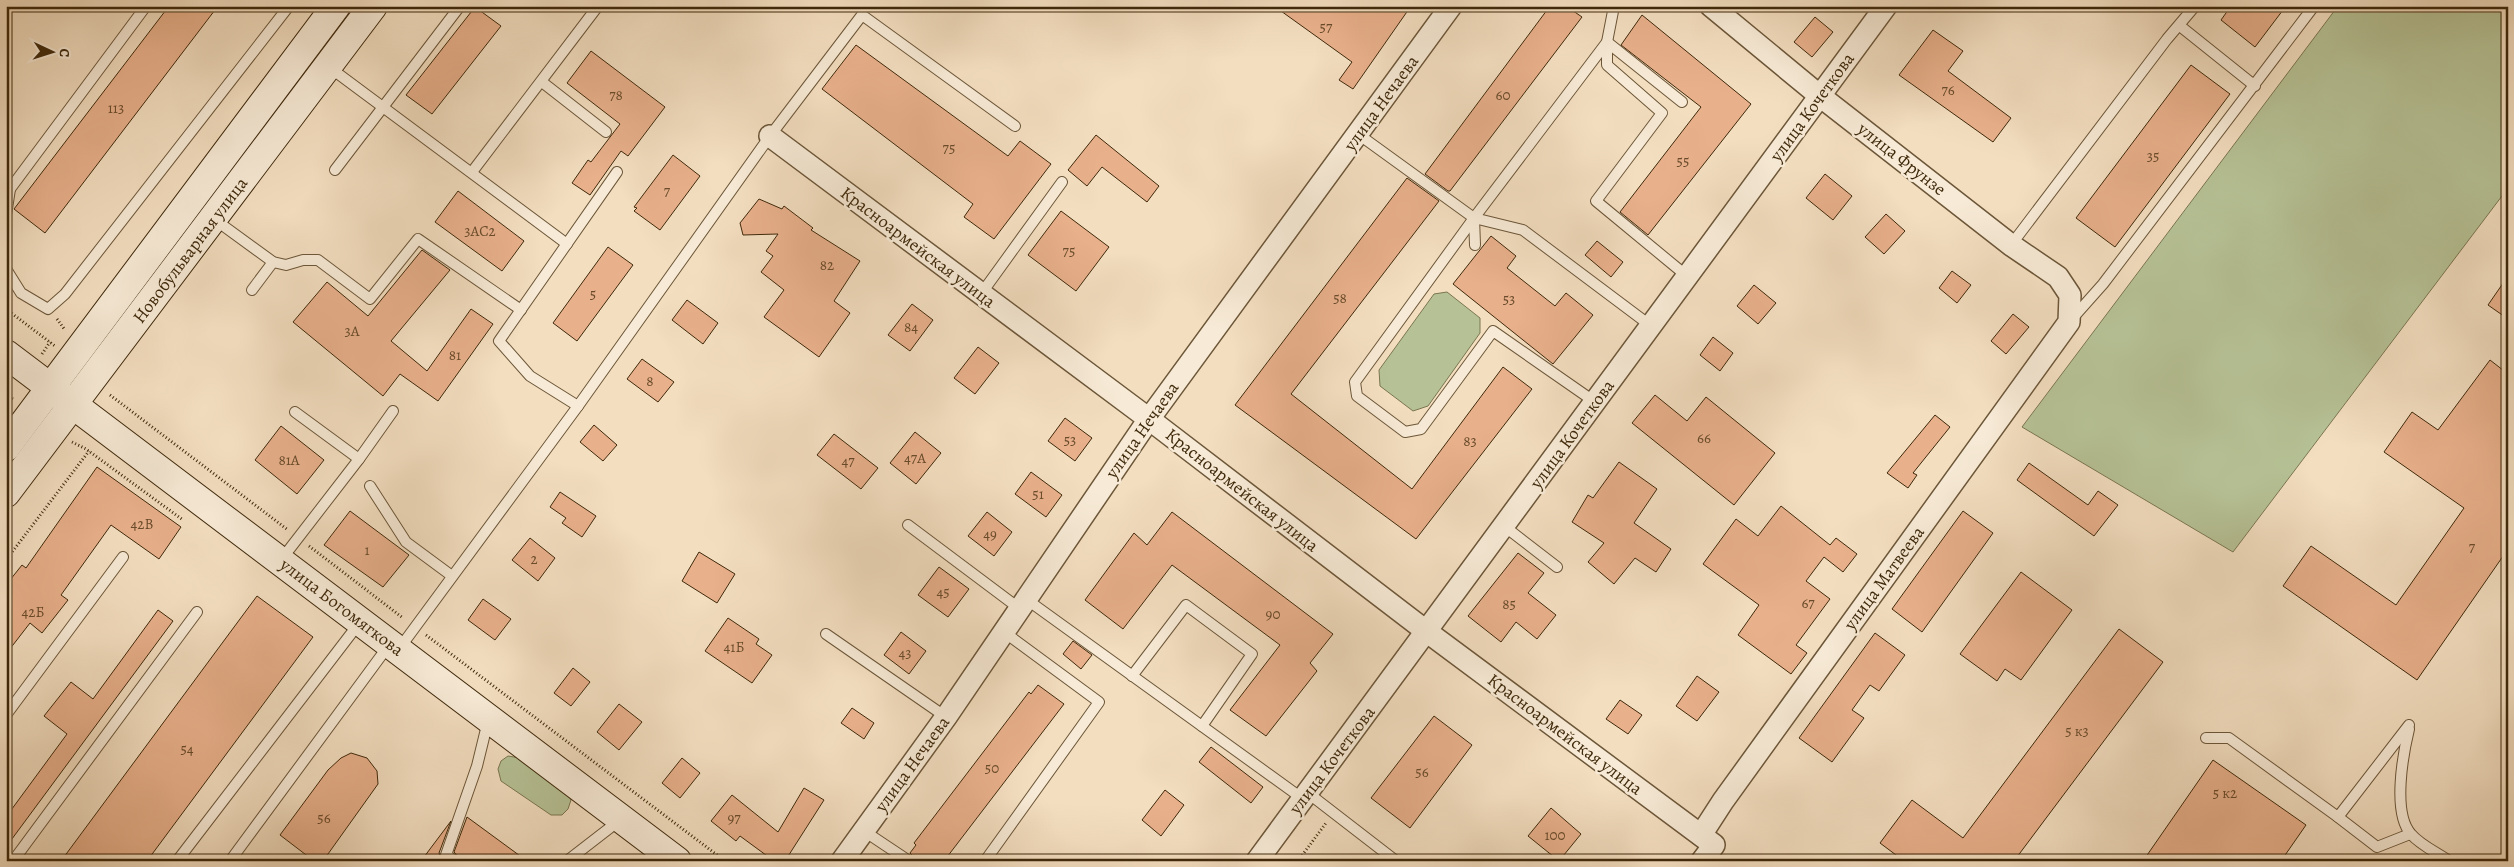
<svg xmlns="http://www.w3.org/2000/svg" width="2514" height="867" viewBox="0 0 2514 867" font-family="Alegreya,serif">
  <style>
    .green { fill: #b6c296; stroke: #7a7650 }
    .building { fill: #e8b08b; stroke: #3f290b }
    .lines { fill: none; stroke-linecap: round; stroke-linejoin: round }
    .lane-casing { stroke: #6c5638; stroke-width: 12 }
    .street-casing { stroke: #6c5638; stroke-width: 24 }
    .secondary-casing { stroke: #3f290b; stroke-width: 30 }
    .path { stroke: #3f290b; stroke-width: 3; stroke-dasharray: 1 2.5; stroke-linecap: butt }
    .lane { stroke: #f7ead6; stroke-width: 10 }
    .street { stroke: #f7ead6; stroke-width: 21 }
    .secondary { stroke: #f7ead6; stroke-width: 28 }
    .labels { text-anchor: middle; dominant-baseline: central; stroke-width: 5; stroke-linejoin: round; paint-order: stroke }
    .number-label { font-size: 15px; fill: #694b2b }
    .street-label { font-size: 18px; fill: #3f290b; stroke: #f7ead6 }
  </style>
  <rect width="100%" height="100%" fill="#f3dec0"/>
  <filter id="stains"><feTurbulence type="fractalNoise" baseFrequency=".004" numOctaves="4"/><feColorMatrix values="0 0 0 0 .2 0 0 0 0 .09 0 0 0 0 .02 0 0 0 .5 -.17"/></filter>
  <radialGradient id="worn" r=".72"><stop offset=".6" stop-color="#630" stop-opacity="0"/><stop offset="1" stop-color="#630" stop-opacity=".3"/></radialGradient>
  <!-- green -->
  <g class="green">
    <path d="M2338,6h170v182l-275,364 -211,-125z"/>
    <path d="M1447,292l33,26v15l-52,73 -15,5 -33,-25 -1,-16 55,-76z"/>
    <path d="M508,756l12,2 47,35 4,7 -3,9 -6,6h-11l-50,-34 -3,-12 3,-8z"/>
  </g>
  <!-- building -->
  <g class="building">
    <path d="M169,6h49l-173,227 -31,-24z"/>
    <path d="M1274,6h137l-58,83 -14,-9 13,-18z"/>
    <path d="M1550,6h16l16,11 -132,174h-2l-23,-17z"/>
    <path d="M2231,6h55l-31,41 -34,-27z"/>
    <path d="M475,7l26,19 -69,88 -26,-19z"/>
    <path d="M1642,15l109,89 -103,131 -28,-23 81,-105 -80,-62z"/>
    <path d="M1815,17l18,15 -21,25 -18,-15z"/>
    <path d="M1933,30l30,21 -15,20 63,47 -18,24 -94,-67z"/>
    <path d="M856,45l152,111 12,-15 31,23 -57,75 -30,-22 9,-13 -151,-115z"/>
    <path d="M591,51l74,56 -37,49 -7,-5 -31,44 -18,-12 16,-23 3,2 29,-38 -53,-41z"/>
    <path d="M2191,65l39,29 -115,153 -39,-29z"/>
    <path d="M1096,135l63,51 -12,16 -45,-35 -15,19 -19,-16z"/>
    <path d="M673,155l27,21 -40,54 -26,-19 3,-3 -3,-1z"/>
    <path d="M1825,174l27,22 -19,24 -27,-22z"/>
    <path d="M1407,178l32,23 -148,193 121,95 91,-122 29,22 -116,150 -181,-134z"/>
    <path d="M458,191l66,50 -22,30 -67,-49z"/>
    <path d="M759,199l23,10 2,-3 29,22 -2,2 49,31 -26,40 16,12 -31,44 -55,-40 20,-27 -23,-18 12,-16 -7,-5 12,-17 -35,1 -3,-12z"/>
    <path d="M1061,211l48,36 -33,44 -48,-36z"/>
    <path d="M1886,214l19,17 -21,23 -19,-17z"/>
    <path d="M1491,236l25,20 -9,12 48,38 11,-13 27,22 -40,49 -100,-80z"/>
    <path d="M1597,241l26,21 -12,15 -26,-22z"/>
    <path d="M608,247l25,18 -56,76 -24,-18z"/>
    <path d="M422,250l28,20 -59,71 36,30 44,-62 22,15 -55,77 -38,-27 -17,22 -90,-74 34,-40 41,34z"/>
    <path d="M1952,271l19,14 -14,18 -18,-15z"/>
    <path d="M2508,276v43l-20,-14z"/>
    <path d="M1754,285l22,18 -18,21 -21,-18z"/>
    <path d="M687,300l31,23 -15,21 -31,-24z"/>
    <path d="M912,304l21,16 -23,31 -22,-16z"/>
    <path d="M2013,314l16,13 -23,27 -15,-13z"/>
    <path d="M1713,337l20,16 -13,18 -20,-16z"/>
    <path d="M978,347l21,16 -24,31 -21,-16z"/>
    <path d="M642,359l32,23 -16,20 -31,-23z"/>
    <path d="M2490,360l18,14v175l-91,131 -134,-94 28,-40 85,59 68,-97 -80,-56 28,-40 26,18z"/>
    <path d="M1655,395l32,26 19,-24 69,56 -41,52 -102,-82z"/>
    <path d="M1935,415l15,12 -37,46 4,2 -9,13 -21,-15z"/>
    <path d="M1065,418l27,20 -17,23 -27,-20z"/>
    <path d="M594,425l23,20 -14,16 -23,-19z"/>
    <path d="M281,426l43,34 -27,34 -42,-34z"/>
    <path d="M915,432l26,21 -25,31 -26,-21z"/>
    <path d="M834,434l44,34 -17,21 -44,-34z"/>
    <path d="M1619,462l38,27 -23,34 37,26 -15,23 -21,-14 -21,26 -26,-22 16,-19 -32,-21 16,-27 5,3z"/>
    <path d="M2029,463l59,42 10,-14 20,14 -24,31 -77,-56z"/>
    <path d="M97,467l84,60 -22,32 -48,-34 -50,70 7,5 -26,33 -12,-10 -24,31v-69l16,-20 4,3z"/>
    <path d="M1031,472l31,23 -16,22 -31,-23z"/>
    <path d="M560,492l36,24 -14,21 -20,-14 4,-5 -16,-11z"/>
    <path d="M1781,506l49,39 6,-7 21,16 -14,18 -19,-15 -18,24 24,18 -34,46 11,8 -16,21 -53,-39 21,-30 -56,-41 33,-45 22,17z"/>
    <path d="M350,511l59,44 -26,32 -59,-42z"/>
    <path d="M1963,511l30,22 -71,99 -30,-23z"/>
    <path d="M987,512l25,20 -18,24 -26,-20z"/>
    <path d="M1172,512l161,122 -23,29 7,8 -51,65 -36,-26 50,-65 -108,-80 -49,64 -38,-29 49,-67 13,12z"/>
    <path d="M530,538l25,20 -17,23 -26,-21z"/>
    <path d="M699,552l36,22 -18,29 -35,-22z"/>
    <path d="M1518,553l26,20 -16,20 28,22 -19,24 -21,-17 -15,20 -33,-26z"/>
    <path d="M939,567l30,22 -21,28 -30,-22z"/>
    <path d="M2021,572l51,38 -51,70 -16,-11 -8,12 -37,-27z"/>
    <path d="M257,596l56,41 -166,224h-86z"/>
    <path d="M483,599l28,20 -16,21 -27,-20z"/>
    <path d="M158,610l15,11 -167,226v-30l61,-83 -23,-18 27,-34 22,17z"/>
    <path d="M728,618l31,21 -3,5 16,11 -20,28 -47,-32z"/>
    <path d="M2119,629l44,33 -149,199h-110l-24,-18 32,-43 51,38z"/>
    <path d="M901,632l25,19 -17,23 -25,-19z"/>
    <path d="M1875,633l30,22 -26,36 -9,-6 -18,25 12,8 -32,44 -33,-24z"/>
    <path d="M1073,641l19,14 -11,14 -18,-15z"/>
    <path d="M573,668l17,14 -19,24 -17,-13z"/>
    <path d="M1697,676l22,16 -22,29 -21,-15z"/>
    <path d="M1038,685l26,19 -120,157h-26l-8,-8 6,-8 -2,-2 115,-151 2,2z"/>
    <path d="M1620,700l22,15 -14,19 -22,-15z"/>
    <path d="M619,704l23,18 -23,28 -22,-18z"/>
    <path d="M852,708l22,15 -10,16 -23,-16z"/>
    <path d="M1434,716l38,29 -62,83 -39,-30z"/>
    <path d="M1211,747l52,40 -12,16 -52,-41z"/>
    <path d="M351,753l16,5 10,13 1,13 -55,77h-9l-34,-26 48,-65 13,-12z"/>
    <path d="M682,758l18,15 -20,25 -18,-15z"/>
    <path d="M2213,760l93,65 -25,36h-138z"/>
    <path d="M804,788l20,12 -39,61h-11l-34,-25 -4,5 -25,-20 21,-26 46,37z"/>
    <path d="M1165,790l19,15 -23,31 -19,-16z"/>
    <path d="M1551,808l30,26 -22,27 -31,-25z"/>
    <path d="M467,817l60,44h-65l-8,-9z"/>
    <path d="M451,821l-12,32 3,8h-21z"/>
  </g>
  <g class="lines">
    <defs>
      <g id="lane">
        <path d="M1614,6l-7,36v23l55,48 -66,88 92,76"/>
        <path d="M2180,26l75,60"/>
        <path d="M329,67l238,177"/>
        <path d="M542,82l64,50"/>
        <path d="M1358,134l116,84 49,12 128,96"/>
        <path d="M335,170l125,-164"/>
        <path d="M472,172l126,-166"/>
        <path d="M6,187l4,2 136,-183"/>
        <path d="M6,215l4,-26 -2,-5"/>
        <path d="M1474,218l1,27"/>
        <path d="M214,219l59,43 13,3 17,-5h15l52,39 48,-60 103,71"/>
        <path d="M2011,245l156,-206 28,-33"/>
        <path d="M6,269l15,24 27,16 17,-15 224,-288"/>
        <path d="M252,290l21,-28"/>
        <path d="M981,294l81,-112"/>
        <path d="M2071,320l32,-36 211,-278"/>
        <path d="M1595,402l-102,-71 -72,98 -16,3 -48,-36 -2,-14 119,-164 133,-176 75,60"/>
        <path d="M578,406l-48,-30 -31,-35 118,-169"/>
        <path d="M359,459l34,-48"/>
        <path d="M370,486l36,56 46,34"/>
        <path d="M908,525l112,84"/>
        <path d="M1504,526l53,41"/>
        <path d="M281,560l78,-101 -64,-47"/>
        <path d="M1026,599l277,200"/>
        <path d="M826,634l120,83"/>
        <path d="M399,649l179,-243 192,-270 92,-121 153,111"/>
        <path d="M1132,676l54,-71 66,49 -50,72"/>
        <path d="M6,715l117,-158"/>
        <path d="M2409,729c-6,25 -17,84 2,105 9,11 27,19 38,27"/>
        <path d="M2206,738h23l109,79 71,-92"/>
        <path d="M1308,793l88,68"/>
        <path d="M2338,817l39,30 33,-13"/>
        <path d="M864,831l45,30"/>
        <path d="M13,861l184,-249"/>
        <path d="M177,861l183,-239"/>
        <path d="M230,861l159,-216"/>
        <path d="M455,861l-9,-6 31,-89 11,-45"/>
        <path d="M567,861l53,-41"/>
        <path d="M985,861l114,-159 -95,-70"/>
      </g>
      <g id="street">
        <path d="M770,136l379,283 277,212 288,214 -12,16"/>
        <path d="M1701,835l22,-34 346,-479 1,-27 -12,-18 -47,-32 -191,-149 -109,-90"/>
        <path d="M842,861l104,-144 203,-298 302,-413"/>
        <path d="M1257,861l629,-855"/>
      </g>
      <g id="secondary">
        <path d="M6,354l671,507"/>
        <path d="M6,447l330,-441"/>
        <path d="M6,493l367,-487"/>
      </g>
    </defs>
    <!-- lane casing -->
    <use href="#lane" class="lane-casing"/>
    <!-- street casing -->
    <use href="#street" class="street-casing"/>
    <!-- secondary casing -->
    <use href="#secondary" class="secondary-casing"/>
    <!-- path -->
    <g class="path">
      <path d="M6,309l49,37"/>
      <path d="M57,319l8,11"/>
      <path d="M42,354l8,-12"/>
      <path d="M6,395l7,4"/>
      <path d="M110,395l178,135"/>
      <path d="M72,442l14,7 97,71"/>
      <path d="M309,546l94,72"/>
      <path d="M6,560l83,-109"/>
      <path d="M426,635l299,226"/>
      <path d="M1298,861l28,-38"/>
    </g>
    <!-- lane -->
    <use href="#lane" class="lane"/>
    <!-- street -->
    <use href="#street" class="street"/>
    <!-- secondary -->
    <use href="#secondary" class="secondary"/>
  </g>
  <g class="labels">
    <!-- number labels -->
    <g class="number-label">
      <text x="1326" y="27">57</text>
      <text x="1948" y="90">76</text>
      <text x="616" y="95">78</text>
      <text x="1503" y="95">60</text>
      <text x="116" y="108">113</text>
      <text x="949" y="148">75</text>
      <text x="2153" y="156">35</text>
      <text x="1683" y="161">55</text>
      <text x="667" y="191">7</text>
      <text x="480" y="231">3АС2</text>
      <text x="1069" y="251">75</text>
      <text x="827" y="265">82</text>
      <text x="593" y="294">5</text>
      <text x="1340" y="298">58</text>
      <text x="1509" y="299">53</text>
      <text x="911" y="327">84</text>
      <text x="352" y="331">3А</text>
      <text x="455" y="355">81</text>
      <text x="650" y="381">8</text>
      <text x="1704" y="438">66</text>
      <text x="1070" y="440">53</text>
      <text x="1470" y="441">83</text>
      <text x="915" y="458">47А</text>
      <text x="289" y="460">81А</text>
      <text x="848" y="461">47</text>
      <text x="1038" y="494">51</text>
      <text x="142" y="524">42В</text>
      <text x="990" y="534">49</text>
      <text x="2472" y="547">7</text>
      <text x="367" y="550">1</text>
      <text x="534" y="559">2</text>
      <text x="943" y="592">45</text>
      <text x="1808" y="603">67</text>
      <text x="1509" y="604">85</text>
      <text x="33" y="612">42Б</text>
      <text x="1273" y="614">90</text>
      <text x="734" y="647">41Б</text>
      <text x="905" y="653">43</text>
      <text x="2077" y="731">5 к3</text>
      <text x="187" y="749">54</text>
      <text x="992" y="768">50</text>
      <text x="1422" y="772">56</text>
      <text x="2225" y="793">5 к2</text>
      <text x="324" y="818">56</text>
      <text x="734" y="818">97</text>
      <text x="1555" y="835">100</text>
    </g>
    <!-- street labels -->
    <g class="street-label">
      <text transform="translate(1381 103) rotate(-54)">улица Нечаева</text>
      <text transform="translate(1812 107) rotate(-54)">улица Кочеткова</text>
      <text transform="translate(1902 159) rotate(38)">улица Фрунзе</text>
      <text transform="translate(918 247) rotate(37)">Красноармейская улица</text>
      <text transform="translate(190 250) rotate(-53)">Новобульварная улица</text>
      <text transform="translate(1142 430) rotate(-55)">улица Нечаева</text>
      <text transform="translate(1572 434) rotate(-54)">улица Кочеткова</text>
      <text transform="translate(1242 490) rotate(38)">Красноармейская улица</text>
      <text transform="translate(1884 578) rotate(-54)">улица Матвеева</text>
      <text transform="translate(342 607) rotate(37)">улица Богомягкова</text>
      <text transform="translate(1565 734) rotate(37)">Красноармейская улица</text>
      <text transform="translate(1332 760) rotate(-53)">улица Кочеткова</text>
      <text transform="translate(912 764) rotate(-54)">улица Нечаева</text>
    </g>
  </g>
  <!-- margin -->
  <rect width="2514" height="867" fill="none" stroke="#f3dec0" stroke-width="25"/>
  <rect x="8" y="8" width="2499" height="852" fill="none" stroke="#3f290b" stroke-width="2.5"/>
  <rect x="12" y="12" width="2489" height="842" fill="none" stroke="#3f290b"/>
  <!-- north arrow -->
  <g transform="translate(52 52) rotate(94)" stroke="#f7ead6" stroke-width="4" paint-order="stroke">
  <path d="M0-4L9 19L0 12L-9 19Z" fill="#3f290b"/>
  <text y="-8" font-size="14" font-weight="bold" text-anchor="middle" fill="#3f290b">С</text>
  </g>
  <rect width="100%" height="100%" filter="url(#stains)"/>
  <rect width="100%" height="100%" fill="url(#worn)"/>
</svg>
